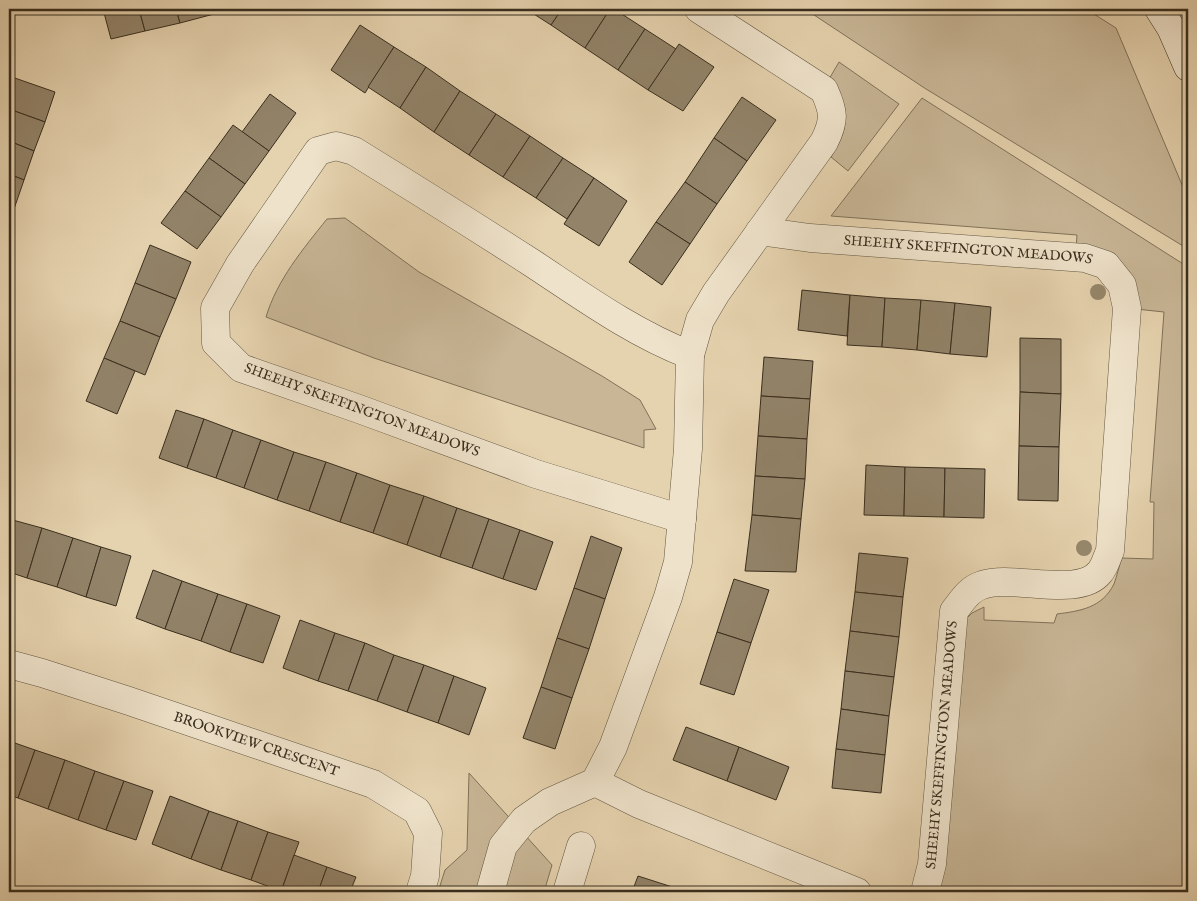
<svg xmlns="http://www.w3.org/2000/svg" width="1197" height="901" viewBox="0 0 1197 901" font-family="'IM FELL English',serif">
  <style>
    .green { fill: #c8b696; stroke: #80725a }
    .building { fill: #928369; stroke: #392e1e }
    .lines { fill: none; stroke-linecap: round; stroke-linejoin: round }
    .street-casing { stroke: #645742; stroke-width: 29 }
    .secondary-casing { stroke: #392e1e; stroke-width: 29 }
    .street { stroke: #eee2ca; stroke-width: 28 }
    .secondary { stroke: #eee2ca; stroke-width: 28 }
    .tram { stroke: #392e1e; stroke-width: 1 }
    .tree { fill: #96876c }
    .labels { text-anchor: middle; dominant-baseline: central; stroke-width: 5; stroke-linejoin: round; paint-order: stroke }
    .street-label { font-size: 14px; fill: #392e1e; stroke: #eee2ca }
  </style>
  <rect width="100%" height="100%" fill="#e5d2ae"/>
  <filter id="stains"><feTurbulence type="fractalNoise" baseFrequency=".004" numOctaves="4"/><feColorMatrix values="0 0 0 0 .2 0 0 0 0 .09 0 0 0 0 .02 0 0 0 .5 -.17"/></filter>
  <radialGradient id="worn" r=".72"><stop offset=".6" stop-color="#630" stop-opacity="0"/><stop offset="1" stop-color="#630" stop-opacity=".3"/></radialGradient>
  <!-- green -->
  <g class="green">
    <path d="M805,9h281l30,19 72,171v50l-262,-160z"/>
    <path d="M839,62l60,42 -51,67 -17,-14c19,-32 20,-43 -6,-71z"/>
    <path d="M922,98l266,169v625h-252l30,-273 6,-6 12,-6v13l70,3 3,-9c23,-3 45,-6 57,-30 3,-8 5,-18 8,-26l31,1 1,-57h-4l14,-190 -28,-3 -60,-59 1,-15 -246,-19z"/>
    <path d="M345,218l74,54 183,104 38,24 16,29 -12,1v18l-270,-90 -108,-41c11,-37 37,-68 61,-98z"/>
    <path d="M469,773l83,92 -8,27h-106l7,-22 22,-20z"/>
  </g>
  <!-- building -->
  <g class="building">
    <path d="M103,9h36l6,22 -34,8z"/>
    <path d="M139,9h37l4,14 -35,8z"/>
    <path d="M176,9h37l1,5 -34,9z"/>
    <path d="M213,9h23l-22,5z"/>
    <path d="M526,9h36l-11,16z"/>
    <path d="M562,9h48l-25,39 -34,-23z"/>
    <path d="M610,9h4l31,20 -27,41 -33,-22z"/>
    <path d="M360,25l34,22 -29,46 -34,-23z"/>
    <path d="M645,29l31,20 -28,41 -30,-20z"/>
    <path d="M679,44l35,23 -31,44 -35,-21z"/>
    <path d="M394,47l32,20 -26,41 -32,-21z"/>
    <path d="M426,67l34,24 -26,41 -34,-24z"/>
    <path d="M9,76l46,16 -10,30 -36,-13z"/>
    <path d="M460,91l36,23 -27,41 -35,-23z"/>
    <path d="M270,94l26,19 -27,38 -27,-19z"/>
    <path d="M742,97l34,23 -29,41 -33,-23z"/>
    <path d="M9,109l36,13 -11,29 -25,-10z"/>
    <path d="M496,114l34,22 -27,41 -34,-22z"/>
    <path d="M233,125l36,26 -24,33 -36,-26z"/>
    <path d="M530,136l33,22 -27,40 -33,-21z"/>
    <path d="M714,138l33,23 -30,43 -32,-22z"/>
    <path d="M9,141l25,10 -10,29 -15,-6z"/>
    <path d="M209,158l36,26 -24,33 -36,-26z"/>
    <path d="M563,158l31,20 -27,41 -31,-21z"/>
    <path d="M9,174l15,6 -10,29 -5,-2z"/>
    <path d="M594,178l33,23 -28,45 -35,-22z"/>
    <path d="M685,182l32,22 -27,40 -34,-22z"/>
    <path d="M185,191l36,26 -24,32 -36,-26z"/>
    <path d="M656,222l34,22 -28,41 -33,-23z"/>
    <path d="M150,245l41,17 -15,37 -41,-16z"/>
    <path d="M135,283l41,16 -16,38 -40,-16z"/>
    <path d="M802,290l48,5 -3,41 -49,-6z"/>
    <path d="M850,295l35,3 -3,49 -35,-2z"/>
    <path d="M885,298l36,2 -4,50 -35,-3z"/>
    <path d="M921,300l34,3 -5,51 -33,-4z"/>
    <path d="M955,303l36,4 -4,50 -37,-3z"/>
    <path d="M120,321l40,16 -15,38 -41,-17z"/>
    <path d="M1020,338l41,1v55l-41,-2z"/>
    <path d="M764,357l49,4 -3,38 -49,-3z"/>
    <path d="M104,358l31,13 -18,43 -31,-13z"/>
    <path d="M1020,392l41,2 -2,53 -40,-1z"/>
    <path d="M761,396l49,3 -3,40 -49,-3z"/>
    <path d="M176,410l28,9 -17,49 -28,-10z"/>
    <path d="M204,419l29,11 -17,48 -29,-10z"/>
    <path d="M233,430l28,10 -17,48 -28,-10z"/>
    <path d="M758,436l49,3 -2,40 -50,-3z"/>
    <path d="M261,440l33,12 -17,48 -33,-12z"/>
    <path d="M1019,446l40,1 -1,54 -40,-1z"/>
    <path d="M294,452l32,10 -17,49 -32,-11z"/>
    <path d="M326,462l31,11 -17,49 -31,-11z"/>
    <path d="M866,465l39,2 -1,49 -40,-1z"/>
    <path d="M905,467l40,1 -1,49 -40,-1z"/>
    <path d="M945,468l40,1 -1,49 -40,-1z"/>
    <path d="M357,473l33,12 -17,48 -33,-11z"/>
    <path d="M755,476l50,3 -4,40 -49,-4z"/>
    <path d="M390,485l34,11 -17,49 -34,-12z"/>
    <path d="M424,496l33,12 -17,49 -33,-12z"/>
    <path d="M457,508l32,11 -17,49 -32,-11z"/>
    <path d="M752,515l49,4 -5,53 -51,-1z"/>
    <path d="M9,519l33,9 -15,50 -18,-6z"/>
    <path d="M489,519l31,11 -17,49 -31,-11z"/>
    <path d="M42,528l31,10 -16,49 -30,-9z"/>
    <path d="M520,530l33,12 -17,48 -33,-11z"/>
    <path d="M591,536l31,12 -17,51 -31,-11z"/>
    <path d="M73,538l28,9 -15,50 -29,-10z"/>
    <path d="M101,547l30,9 -15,50 -30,-9z"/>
    <path d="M859,553l49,5 -5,39 -48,-5z"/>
    <path d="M153,570l29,11 -17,48 -29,-11z"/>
    <path d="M734,579l35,11 -18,53 -34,-11z"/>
    <path d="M182,581l36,13 -17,47 -36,-12z"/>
    <path d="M574,588l31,11 -16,50 -32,-11z"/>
    <path d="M855,592l48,5 -4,40 -49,-6z"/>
    <path d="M218,594l29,10 -17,48 -29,-11z"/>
    <path d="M247,604l33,12 -17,47 -33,-11z"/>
    <path d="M300,620l35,13 -17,48 -35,-13z"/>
    <path d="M850,631l49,6 -5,40 -49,-6z"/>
    <path d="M717,632l34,11 -17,52 -34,-11z"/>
    <path d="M335,633l30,10 -17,48 -30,-10z"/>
    <path d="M557,638l32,11 -17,49 -31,-11z"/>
    <path d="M365,643l29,12 -17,46 -29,-10z"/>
    <path d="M394,655l30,10 -17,47 -30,-11z"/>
    <path d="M424,665l30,11 -16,47 -31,-11z"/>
    <path d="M845,671l49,6 -5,39 -48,-7z"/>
    <path d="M454,676l32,12 -17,47 -31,-12z"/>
    <path d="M541,687l31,11 -17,51 -32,-11z"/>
    <path d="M841,709l48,7 -4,39 -49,-6z"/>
    <path d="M686,727l53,20 -12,34 -54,-21z"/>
    <path d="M9,741l26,9 -17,48 -9,-3z"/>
    <path d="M739,747l50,20 -13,33 -49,-19z"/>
    <path d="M836,749l49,6 -4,38 -49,-5z"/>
    <path d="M35,750l30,10 -17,49 -30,-11z"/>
    <path d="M65,760l30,11 -17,49 -30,-11z"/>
    <path d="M95,771l29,10 -18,49 -28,-10z"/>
    <path d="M124,781l29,10 -17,49 -30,-10z"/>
    <path d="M170,796l39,15 -18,48 -39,-15z"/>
    <path d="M209,811l29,10 -17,49 -30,-11z"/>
    <path d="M238,821l30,11 -17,48 -30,-10z"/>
    <path d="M268,832l31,10 -18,49 -30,-11z"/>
    <path d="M294,855l33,12 -9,25h-37z"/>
    <path d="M327,867l29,10 -6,15h-32z"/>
    <path d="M638,876l50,16h-56z"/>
  </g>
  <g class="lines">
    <defs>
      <g id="street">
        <path id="s1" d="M760,231l50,7 275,20 21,7 16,20 5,23 -17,243c-3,6 -5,15 -10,21 -21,27 -87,2 -118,13 -13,4 -20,16 -28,26l-22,253 -7,28"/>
        <path d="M682,519l-146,-45 -177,-65 -118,-41 -25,-25 -1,-35 25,-44 78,-113 18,-5 18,5c60,37 119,74 178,112 50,33 101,70 158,92"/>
        <path id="s2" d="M9,664l33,9 87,28 244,83 44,27 11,22 -3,43 -5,16"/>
        <path d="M595,782l44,22 218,88"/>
        <path d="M490,892l13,-46 21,-26 26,-18 45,-20 18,-35 55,-150 10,-35 10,-113 2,-94 10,-35 16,-27 108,-151c11,-22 10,-30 0,-52l-125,-81"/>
        <path d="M567,892l14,-46"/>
      </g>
      <path id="secondary" d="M1159,9l12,19 17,39"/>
    </defs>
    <!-- street casing -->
    <use href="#street" class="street-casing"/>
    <!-- secondary casing -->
    <use href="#secondary" class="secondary-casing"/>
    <!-- street -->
    <use href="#street" class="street"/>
    <!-- secondary -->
    <use href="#secondary" class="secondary"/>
    <!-- tram -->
    <path class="tram" d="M1183,9l5,3"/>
  </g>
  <!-- trees -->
  <g class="tree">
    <circle cx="1098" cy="292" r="8"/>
    <circle cx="1084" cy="548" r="8"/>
  </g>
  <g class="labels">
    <!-- street labels -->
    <g class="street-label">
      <text stroke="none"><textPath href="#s1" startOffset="209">SHEEHY SKEFFINGTON MEADOWS</textPath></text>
      <text transform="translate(362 410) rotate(20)">SHEEHY SKEFFINGTON MEADOWS</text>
      <text stroke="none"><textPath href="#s2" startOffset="260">BROOKVIEW CRESCENT</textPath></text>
      <text transform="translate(942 745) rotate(-85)">SHEEHY SKEFFINGTON MEADOWS</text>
    </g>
  </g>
  <!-- margin -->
  <rect width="1197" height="901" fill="none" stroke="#e5d2ae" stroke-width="30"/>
  <rect x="10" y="10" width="1177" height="881" fill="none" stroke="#392e1e" stroke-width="2.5"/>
  <rect x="15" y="15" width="1167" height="871" fill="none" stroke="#392e1e"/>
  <rect width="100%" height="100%" filter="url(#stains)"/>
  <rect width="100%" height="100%" fill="url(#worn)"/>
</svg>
